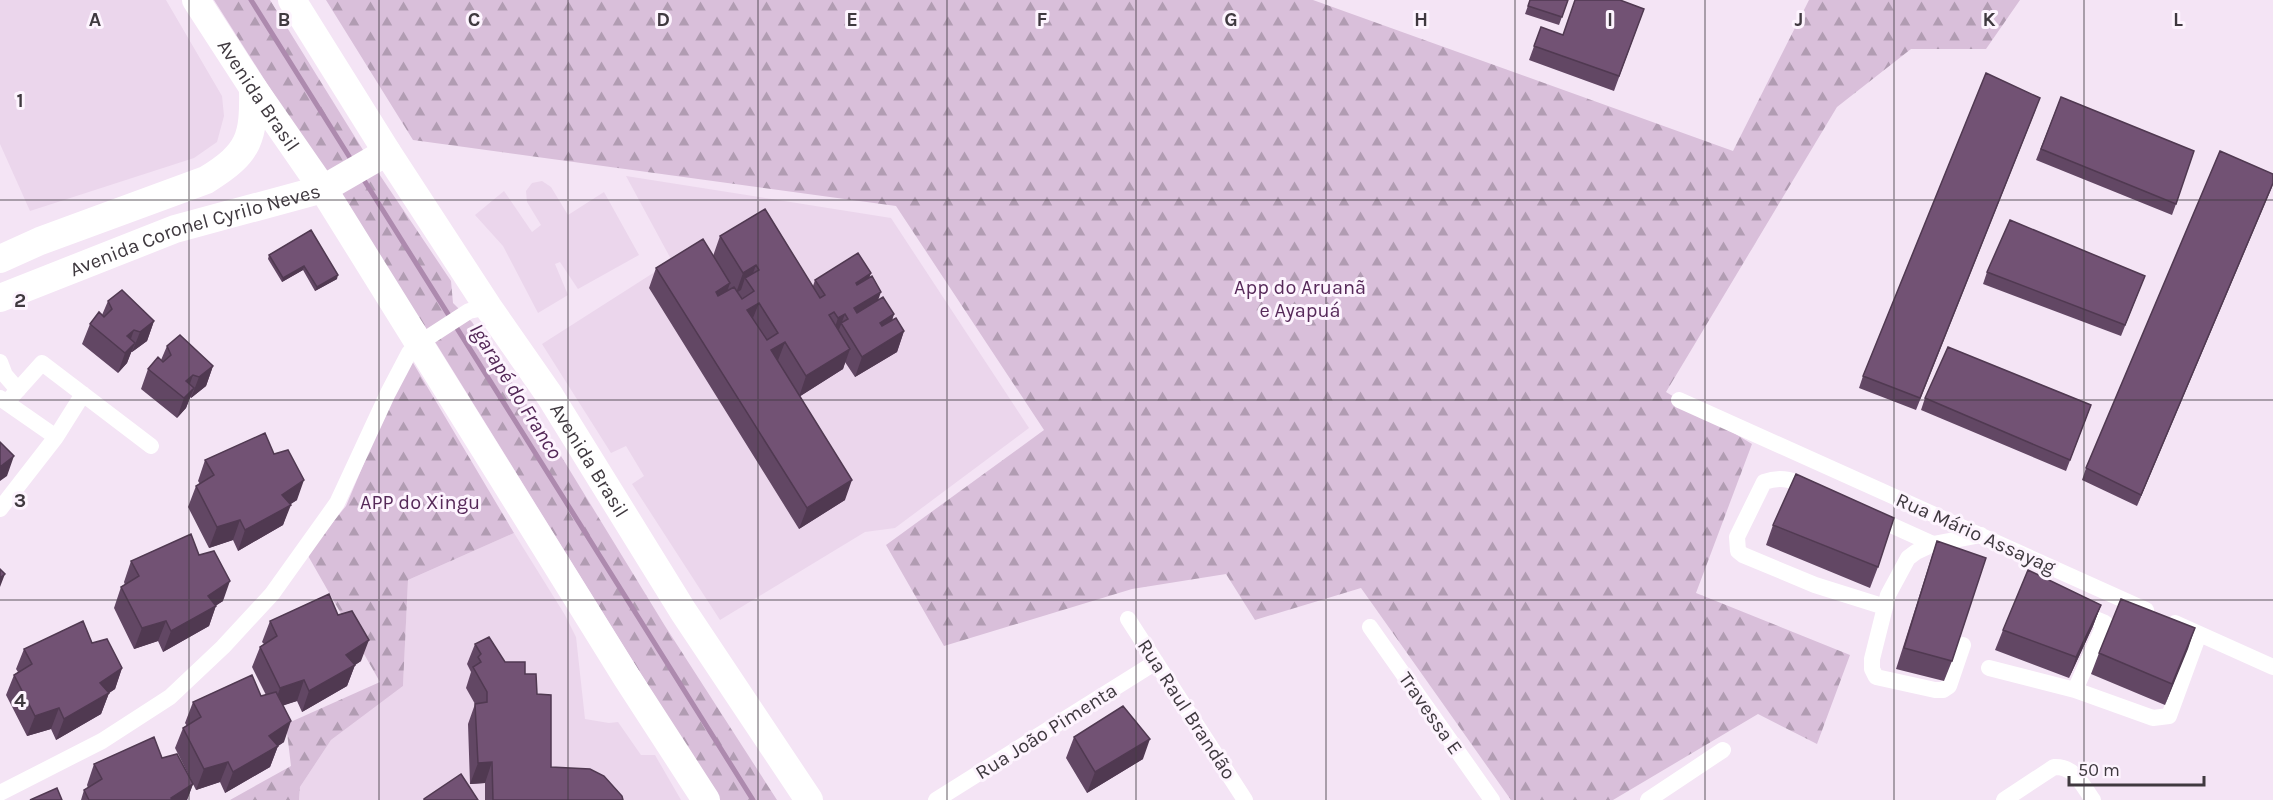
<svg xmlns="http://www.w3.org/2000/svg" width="2273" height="800" font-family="Karla,sans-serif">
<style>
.built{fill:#ebd6ec}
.forest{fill:url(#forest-firs)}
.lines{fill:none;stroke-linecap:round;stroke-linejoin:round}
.stream{stroke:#ad8aae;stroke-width:5}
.minor{stroke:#fff;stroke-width:16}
.trunk{stroke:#fff;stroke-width:28}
.wall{fill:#624764}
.shaded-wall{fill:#503951}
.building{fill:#725274;stroke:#503951;stroke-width:1.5;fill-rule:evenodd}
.grid{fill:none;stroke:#3f393f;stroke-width:1.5;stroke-opacity:0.55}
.labels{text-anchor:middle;stroke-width:6;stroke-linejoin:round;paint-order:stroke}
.street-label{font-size:20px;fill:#3f393f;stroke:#fdf4fe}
.park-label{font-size:20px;fill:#562959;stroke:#fdf4fe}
.water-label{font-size:21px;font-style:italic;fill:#522656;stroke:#fdf4fe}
.grid-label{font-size:20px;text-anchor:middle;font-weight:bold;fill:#3f393f;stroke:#fdf4fe;stroke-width:6;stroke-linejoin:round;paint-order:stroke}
</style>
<defs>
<pattern id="forest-firs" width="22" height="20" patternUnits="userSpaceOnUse" patternTransform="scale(1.5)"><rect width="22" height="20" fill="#d9bfda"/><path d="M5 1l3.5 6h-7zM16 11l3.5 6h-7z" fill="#b19cb2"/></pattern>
</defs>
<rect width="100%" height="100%" fill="#f4e4f5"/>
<path class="built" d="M0 0H166L222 96 224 116 217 142 194 158 30 211 0 144Z
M626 176 891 218 1029 428 895 528 865 532 720 620 632 484 644 476 626 446 611 453 542 344 672 261Z
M542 181 551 187 568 215 604 192 639 255 578 289 560 262 555 264 568 295 538 313 503 246 475 215 504 191 532 232 541 225 527 202 526 191 532 183Z
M514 533 565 615 576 637 585 719 609 723 618 722 641 755H655L681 800H299L300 787 331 740 403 686 408 580Z"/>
<path class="forest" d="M214 0H270L363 150 451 281 453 303 472 322 561 456 665 626 777 800H719L437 345 341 200Z
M326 0H1313L1733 151 1809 0H2020L1986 49H1911L1837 107 1666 392 1752 444 1696 593 1850 655 1817 744 1758 714 1613 800H1511L1361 588 1255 620 1226 574 1132 589 944 646 886 545 1044 430 896 206 413 140Z
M409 356 514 533 408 580 403 686 331 740 300 787 299 800H230L291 766 286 724 380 682 307 554 346 506Z"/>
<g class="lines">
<path class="stream" d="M251 0 352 161
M362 177 753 800"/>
<path class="minor" d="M0 362 5 375 18 390
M0 398 56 437
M1679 400 2146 610
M7 402 42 363 151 446
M1812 489C1795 481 1782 475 1764 482L1737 537 1738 551 1743 555 1815 585 1885 607 1888 595 1908 558 1916 552 1933 544 1981 535
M0 509 56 437 83 394
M1871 516 1933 544
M1885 607 1872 659V669L1876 677 1935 690H1943L1949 686 1963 645
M1128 619 1245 800
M2175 623 2273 667
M1370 627 1492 800
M1989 668 2075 690 2153 718 2169 716 2199 634
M2075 690 2105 623 2083 614
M0 793 102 741 170 697 223 647 272 594 337 503 388 393 409 353 418 344 469 311 488 307
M936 800 1156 662
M1648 800 1723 750
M2004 800 2054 767C2075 766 2082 785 2093 800"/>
<g class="trunk">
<path id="s1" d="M196 0 253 88 323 189 627 678 706 800"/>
<path id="s2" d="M292 0 387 152 488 307 550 396 683 611 809 800"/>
<path d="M0 259 40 241 206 180C250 153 254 138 253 88"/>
<path id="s3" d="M0 298 175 229 323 189 387 152"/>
</g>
</g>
<path class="wall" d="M1530 0H1568L1559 25 1525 14Z
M1644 9 1614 91 1529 60 1541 27 1563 35Z
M2061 97 2176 204 2172 215 2036 160Z
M2036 109 1916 410 1859 388 1863 376Z
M2273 174 2137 506 2082 480 2086 468Z
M311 230 337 279 315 291 303 270 282 282 268 259 269 255Z
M720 236 813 286 815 280 871 273 869 278 878 299 894 314 892 321 904 331 897 352 855 377 845 362 843 369 800 396 845 500 799 529 649 288 656 268 713 256Z
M1987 272 2145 276 2121 336 1983 284Z
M108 301 154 321 147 341 132 352H131L127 363 118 373 82 344 90 324 102 315Z
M167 346 213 366 206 386 191 398 190 397 186 408 177 418 141 389 148 369 161 360Z
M1925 398 2091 405 2066 471 1921 410Z
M274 454 297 500 290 504 283 525 238 551 233 540 209 548 188 507 196 486 200 484 198 481 205 460Z
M1773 525 1878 567 1870 588 1766 545Z
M1937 541 1952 661 1944 681 1896 669 1930 562Z
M199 555 223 601 216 605 209 626 163 652 158 641 134 649 114 608 121 587 125 585 124 582 131 561Z
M2101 605 2093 626 2069 678 1995 650 2003 630Z
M338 615 361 661 355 665 347 686 302 712 297 701 283 705 284 742 278 746 270 767 225 793 220 782 196 790 175 748 183 728 187 726 185 723 193 702 261 696 266 695 252 667 260 647 264 644 262 642 270 621Z
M2195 628 2165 705 2091 674 2099 653Z
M92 643 122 668 115 689 109 693 101 714 56 740 51 729 27 736 6 695 14 675 18 672 16 669 24 649Z
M475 644 525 674 537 694 551 767 623 800H485V783L470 784 468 724 475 704 466 688 471 672 467 664Z
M1074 737 1143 759 1087 793 1066 758Z
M162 758 193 784 187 800H81L84 790 88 788 87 785 94 764Z"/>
<path class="shaded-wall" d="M2273 183 2272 187 2137 506 2141 495Z
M756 265 749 284 745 278 741 290 736 293 743 273Z
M304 266 303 270 282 282 283 278Z
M871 273 863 294 856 283Z
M338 275 337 279 315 291 317 287Z
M730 283 723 304 716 292Z
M881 292 874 312 847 329 854 308Z
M759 303 751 323 747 310Z
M845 314 837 335 831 339 838 318Z
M894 314 886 335 880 323Z
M154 321 147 341 132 352 140 332Z
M134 330 127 350V336Z
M904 331 897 352 855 377 862 357Z
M785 342 777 363 771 350Z
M135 343 127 363 118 373 125 353Z
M850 349 843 369 799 397 806 376Z
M213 366 206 386 191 398 199 377Z
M193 375 186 395V381Z
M194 388 186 408 177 418 184 398Z
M14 456 7 476 0 481V467Z
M304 480 297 500 288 506 291 505 283 525 238 551 245 530 282 495Z
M852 480 845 500 799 529 807 508Z
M240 520 233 540 209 548 217 527Z
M5 574 0 587V578Z
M230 581 223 601 214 607 216 606 209 626 163 652 171 631 208 596Z
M2101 605 2093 626 2069 678 2076 657Z
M166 621 158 641 134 649 142 628Z
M2195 628 2188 649 2165 705 2172 684Z
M369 640 361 661 352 667 355 665 347 686 302 712 309 691 346 655Z
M122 668 115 689 106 695 109 693 101 714 56 740 64 719 100 683Z
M304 680 297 701 273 709 280 688Z
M59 708 51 729 27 736 35 716Z
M291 721 284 742 275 748 278 746 270 767 225 793 233 772 269 736Z
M1150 739 1143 759 1087 793 1095 772Z
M228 762 220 782 196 790 204 769Z
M492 762 485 783 470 784 478 763Z
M193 784 187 800H170L171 798Z"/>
<path class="building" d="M1530 0H1568L1562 17 1528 6Z
M1575 0H1620L1644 9 1619 76 1534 46 1541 27 1563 35Z
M1986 73 2040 98 1920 398 1863 376Z
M2061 97 2194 151 2176 204 2041 149Z
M2220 151 2273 174V183L2141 495 2086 468Z
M765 209 820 298 825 295 815 280 858 253 871 273 856 283 857 285 872 276 881 292 854 308 857 313 883 297 894 314 880 323 882 326 896 318 904 331 862 357 841 323 848 319 845 314 838 318 834 312 829 315 850 349 806 376 785 342 771 350 852 480 807 508 656 268 703 239 730 283 716 292 718 296 734 287 742 299 754 291 745 278 759 270 756 265 743 273 720 236ZM759 303 778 333 767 340 747 310Z
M2010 220 2145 276 2125 325 1987 272Z
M311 230 338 275 317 287 304 266 283 278 269 255Z
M122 290 154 321 140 332 134 330 127 336 135 343 125 353 90 324 99 312 104 317 112 309 108 301Z
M180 335 213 366 199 377 193 375 186 381 194 388 184 398 148 369 158 357 163 362 171 355 167 346Z
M1948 347 2091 405 2070 460 1925 398Z
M265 433 274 454 288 450 304 480 282 495 291 505 245 530 240 520 217 527 196 486 214 475 205 460Z
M0 442 14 456 0 467Z
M1796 474 1894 518 1878 567 1773 525Z
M191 534 199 555 214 551 230 581 208 596 216 606 171 631 166 621 142 628 121 587 139 576 131 561Z
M1937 541 1986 558 1952 661 1904 648Z
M0 569 5 574 0 578Z
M2028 570 2101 605 2076 657 2003 630Z
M329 594 338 615 352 611 369 640 346 655 355 665 309 691 304 680 280 688 260 647 277 636 270 621Z
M2121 599 2195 628 2172 684 2099 653Z
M83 621 92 643 107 639 122 668 100 683 109 693 64 719 59 708 35 716 14 675 32 664 24 649Z
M489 637 505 662H525V674H536L537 694 551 695V767L590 769 604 776 622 796 623 800H493L492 762 478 763 475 704 487 702V692L473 667 481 662 478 657 481 654 475 644Z
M252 675 261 696 276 692 291 721 269 736 278 746 233 772 228 762 204 769 183 728 201 717 193 702Z
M1123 706 1150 739 1095 772 1074 737Z
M154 737 162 758 177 754 193 784 171 798 172 800H89L84 790 102 779 94 764Z
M461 774 478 800H424V799Z
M57 788 62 800H30Z"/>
<path class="grid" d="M189 0V800M379 0V800M568 0V800M758 0V800M947 0V800M1136 0V800M1326 0V800M1515 0V800M1705 0V800M1894 0V800M2084 0V800M0 200H2273M0 400H2273M0 600H2273"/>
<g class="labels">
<g class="street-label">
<text dy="7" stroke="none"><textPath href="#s1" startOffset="114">Avenida Brasil</textPath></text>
<text dy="7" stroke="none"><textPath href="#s3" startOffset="207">Avenida Coronel Cyrilo Neves</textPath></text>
<text dy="7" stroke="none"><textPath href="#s2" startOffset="548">Avenida Brasil</textPath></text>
<text transform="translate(1976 533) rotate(24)" y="7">Rua Mário Assayag</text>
<text transform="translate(1187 709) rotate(57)" y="7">Rua Raul Brandão</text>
<text transform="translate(1431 713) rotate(55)" y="7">Travessa E</text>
<text transform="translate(1046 731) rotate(-32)" y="7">Rua João Pimenta</text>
</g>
<g class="park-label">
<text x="1300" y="294">App do Aruanã<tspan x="1300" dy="23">e Ayapuá</tspan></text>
<text x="420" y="509">APP do Xingu</text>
</g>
<g class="water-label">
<text transform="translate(516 391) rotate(58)" y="7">Igarapé do Franco</text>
</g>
</g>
<g class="grid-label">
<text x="95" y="26">A</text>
<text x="284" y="26">B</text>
<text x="474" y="26">C</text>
<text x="663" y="26">D</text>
<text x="852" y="26">E</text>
<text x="1042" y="26">F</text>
<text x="1231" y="26">G</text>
<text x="1421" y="26">H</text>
<text x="1610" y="26">I</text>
<text x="1799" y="26">J</text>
<text x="1989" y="26">K</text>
<text x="2178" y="26">L</text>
<text x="20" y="107">1</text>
<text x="20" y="307">2</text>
<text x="20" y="507">3</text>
<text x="20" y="707">4</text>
</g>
<path d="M2069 776v9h135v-9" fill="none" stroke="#3f393f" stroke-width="3"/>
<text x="2078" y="776" font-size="18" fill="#3f393f" stroke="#fdf4fe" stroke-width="4.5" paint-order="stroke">50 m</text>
</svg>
